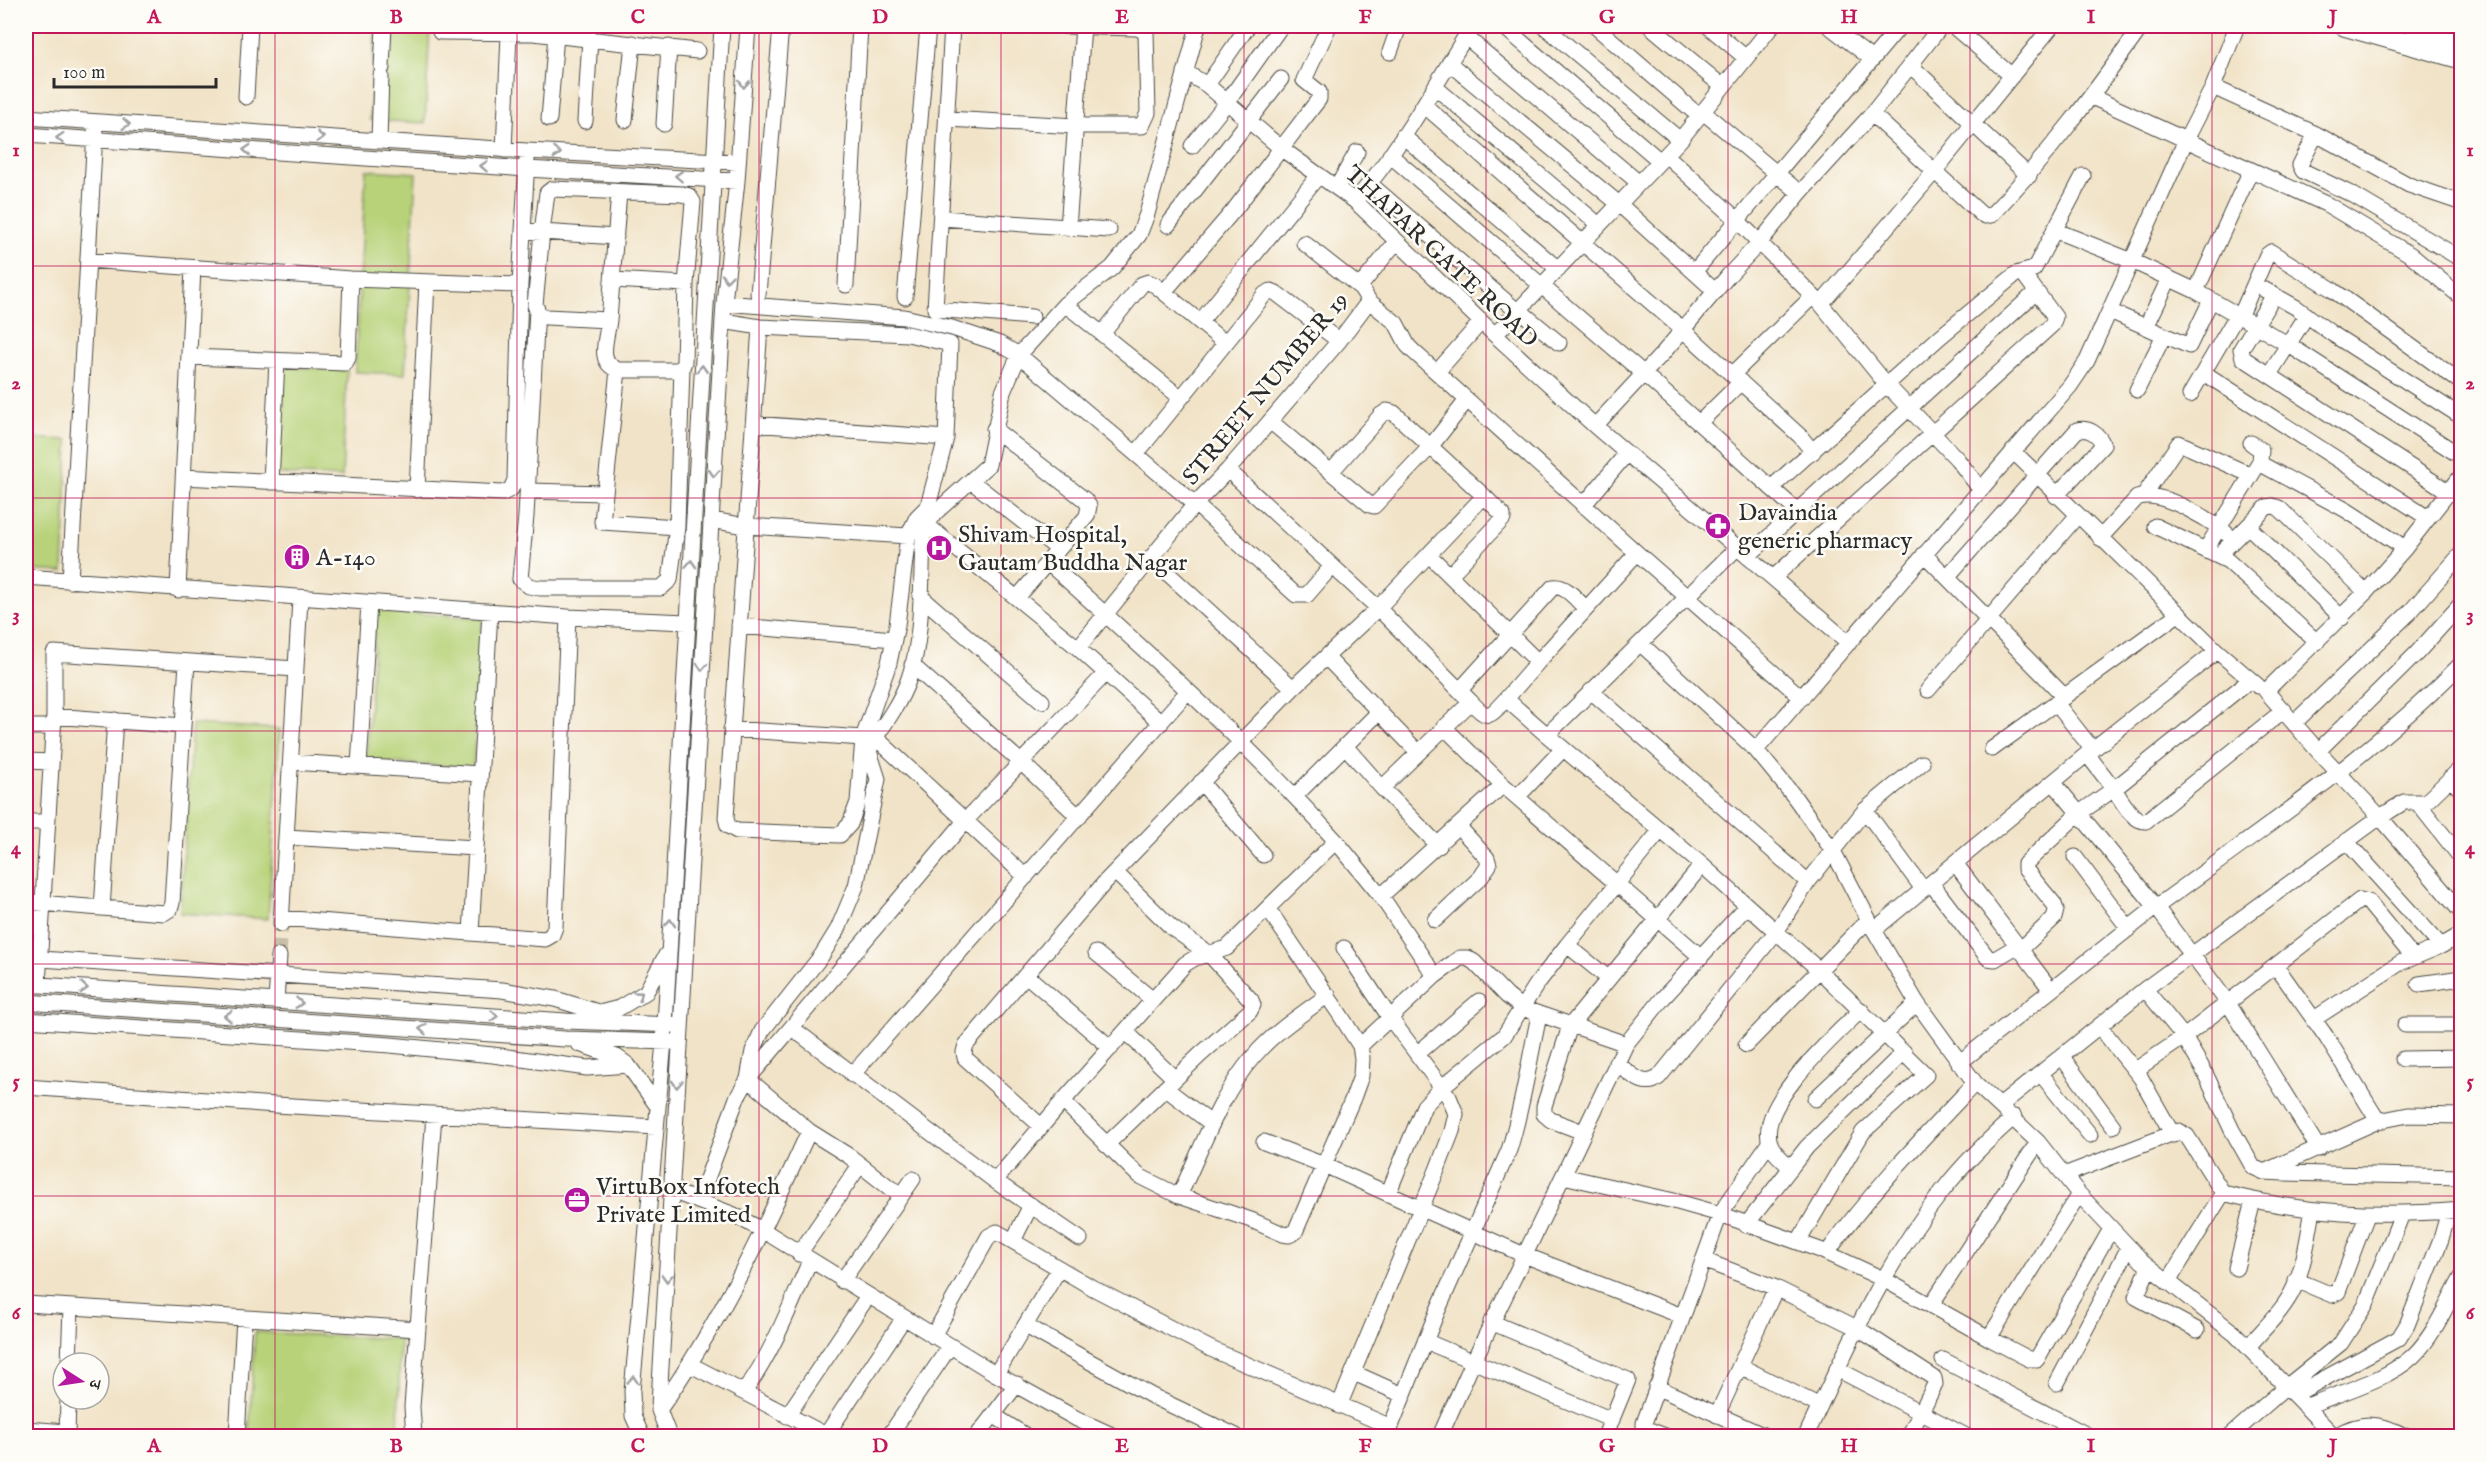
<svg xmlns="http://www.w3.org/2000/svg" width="2487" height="1462" font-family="'IM FELL English','Noto Serif Devanagari',serif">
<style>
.green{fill:#b7d278;stroke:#717e52;stroke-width:1.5}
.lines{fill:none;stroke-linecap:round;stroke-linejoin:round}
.minor-tunnel{stroke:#c9bea8;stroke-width:15;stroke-dasharray:15 8;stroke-linecap:butt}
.minor-casing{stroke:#494742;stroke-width:17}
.major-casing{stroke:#494742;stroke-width:22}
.minor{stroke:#fff;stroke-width:15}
.major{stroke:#fff;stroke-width:20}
.oneway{stroke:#a0a0a0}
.grid{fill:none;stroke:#c2185b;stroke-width:1.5;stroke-opacity:0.55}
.labels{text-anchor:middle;stroke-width:5;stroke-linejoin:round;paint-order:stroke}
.street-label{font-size:24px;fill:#2b2b2b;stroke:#fdfcf7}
.poi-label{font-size:24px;fill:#2b2b2b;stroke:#fdfcf7;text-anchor:start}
.neatline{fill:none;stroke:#c2185b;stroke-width:2}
.grid-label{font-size:20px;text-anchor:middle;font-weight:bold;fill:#c2185b}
</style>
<rect width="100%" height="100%" fill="#fdfcf7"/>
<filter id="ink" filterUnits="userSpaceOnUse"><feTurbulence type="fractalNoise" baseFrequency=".0167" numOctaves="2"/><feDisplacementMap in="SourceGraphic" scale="12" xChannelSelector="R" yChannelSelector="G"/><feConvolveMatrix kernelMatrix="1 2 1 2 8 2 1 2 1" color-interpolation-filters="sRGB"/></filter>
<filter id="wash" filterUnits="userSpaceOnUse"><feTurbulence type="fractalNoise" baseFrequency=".008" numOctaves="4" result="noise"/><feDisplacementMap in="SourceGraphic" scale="24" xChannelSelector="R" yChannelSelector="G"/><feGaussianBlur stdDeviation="1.35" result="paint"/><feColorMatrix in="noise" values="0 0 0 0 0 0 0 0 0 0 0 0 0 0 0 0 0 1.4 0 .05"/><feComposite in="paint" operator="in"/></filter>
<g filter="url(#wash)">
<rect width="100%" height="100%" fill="#f1e3c7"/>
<path class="green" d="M375 26H430L425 123 370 120Z
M366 170 416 173 405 374 355 372Z
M283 367 347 370 342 477 278 474Z
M26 438 68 440 63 572 26 570Z
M376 611 483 618 473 768 366 761Z
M192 724 280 729 268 919 180 913Z
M255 1332 400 1339 398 1436H249Z"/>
</g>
<g filter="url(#ink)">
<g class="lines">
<path class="minor-tunnel" d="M279 956 281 924"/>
<defs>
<path id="minor" d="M952 26 935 309 1032 317
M1503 26 1660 161
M1544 26 1680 140
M1595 26 1699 116
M1650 26 1722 86
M1708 26 1746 58
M1829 26 1872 59
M1953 26 2012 76
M2237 26 2213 87 2185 142 2087 361 2070 386 1756 750 1793 795 1833 851 1874 930 1917 1003 1975 1083 2038 1142 2079 1194 2142 1261 2235 1334 2334 1436
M440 32 533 33 697 51
M1465 36 1639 183
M1390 52 1399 26
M1449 63 1619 204 1715 291
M1910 65 2029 176
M382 68 384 26
M1185 72 1207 85 1282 149 1355 201 1495 335 1595 426 1849 643
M1207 85 1248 26
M1435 87 1599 225
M2213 87 2316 134 2409 185 2462 203
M246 97 250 26
M2092 97 2328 205 2411 255 2462 298
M1425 106 1683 330 1800 436 1813 452
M1702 111 1800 193
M1872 114 1981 214 1986 216 1991 215C2047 157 2095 92 2142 26
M26 117 527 151 738 162
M549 119 556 35
M947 119 1077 126H1142L1148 113 1146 32 1137 28 1064 26
M625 120 633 43
M585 121 590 38
M664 124 669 47
M2316 134 2300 165 2303 171 2353 195 2456 256
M26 135 527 169 737 181
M1403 136 1558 269
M379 141 381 75
M1192 146 1228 101 1281 26
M504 150 509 34
M1390 155 1644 374 1797 511
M1666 155 1731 214 1821 304 1887 385 1957 459 1981 490
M1370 184 1517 311
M1337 187 1357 152
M1355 201C1401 148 1435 85 1472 26
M941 218 1109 230
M1168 225 1281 79
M1068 228 1083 26
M2054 230 2132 261 2196 291 2289 345 2462 457
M523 231 542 232 535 305 538 313 546 317 609 320C607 339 596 362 618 370H679L682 367 684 362 686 284 693 202 689 196 682 194 552 189 547 193 542 232 616 237
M1304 243 1361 288
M88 260 351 279 520 285
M1695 271 1900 26
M612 280 686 284
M846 285 860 26
M2265 290 2297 308 2331 333 2462 417
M2196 291 2251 170
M1164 292 1234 210 1319 99V92L1304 80 1329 26
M758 294 781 26
M2274 295 2241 349 2243 358 2449 492
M905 297 928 26
M1369 301 1396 323 1408 346 1413 351 1637 553 1802 698
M724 303 904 317 952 328 1000 344 1019 355 1195 504 1296 595H1307L1332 566
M1065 304 1181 398
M1821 304 1934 172 2052 26
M537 309 526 516 520 579 529 586 540 588H661L670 580 677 527 682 367
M1519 310 1559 343
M2110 311 2164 335 2137 390
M2240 317 2267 255 2271 252 2330 288 2462 383
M609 320 619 192
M723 321 760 327 908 334 950 344 946 438 928 506 917 517 908 536 897 625 889 663 863 738 858 802 850 824 840 835 737 831 728 826 726 818 760 327
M1200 322 1319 175
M2146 327 2169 279
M1102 334 1142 284 1148 282 1155 285 1225 343
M1495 335 1680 140 1772 26
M2164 335 2189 346 2211 300
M189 357 345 363 348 358 351 279
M618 370 602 522 677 527
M1437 372 1481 322
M2204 373 2428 518
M2270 373 2307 315
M1733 374 1813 296
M2190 395 2237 315
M1270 421 1370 505 1374 506 1431 446 1467 400
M1699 423 1741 382
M753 424 946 438
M1595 426 1663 353 1729 275 1760 242 1800 193 1872 114 1941 26
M994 429 1085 500 1089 506 1087 516 1017 598
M2013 451 2217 651 2258 686
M1136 454 1265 294 1271 291 1276 293 1339 341
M2259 463 2346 510 2405 548
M1228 470 1378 608 1471 702 1382 788
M2462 475 2405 548 2366 592 2266 691 2318 751 2380 817 2404 802H2423L2429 799 2462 767
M183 477 503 493 511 489 515 480 520 285 527 159
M971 481 1058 549
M271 482 277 361
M1771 488 1941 336 2016 274 2034 269 2083 176
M417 490 427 282
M528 491 605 493
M2144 495 2179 443 2251 475
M1583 506 1627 453
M711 520 746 526 908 536
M927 525 1078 648 1161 723
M2155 526 2228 561 2317 642
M2248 526 2342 618
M2100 538 2137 498C2161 488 2216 523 2234 540
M1738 547 1547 735 1702 865 1819 970 1926 1075 1863 1132 1798 1242
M2206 549 2260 461 2261 450 2251 443
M1924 554 2065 697
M1429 555 1538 662 1637 553
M2219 555 2267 507 2273 506 2279 508 2366 592
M1748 556 2036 292
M1450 575 1503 519V515L1484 496
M26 577 568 617 687 622
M1947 577 2077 430C2088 427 2099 434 2103 445L2056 496
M1773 578 2052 325 2055 317 2022 272
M70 581 95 132
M178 590 193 268
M920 596 1042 701
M739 626 894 639
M1641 644 1756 750
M1078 648 1195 504 1228 470 1339 341 1369 301 1361 288 1362 284 1396 242
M2217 651 2087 754 2114 789 2250 680
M1326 657 1418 752
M912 665 1022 763 1079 817
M1293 688 1378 608 1484 496 1394 413 1387 411 1381 415 1331 472
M1460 690 1553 587C1566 585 1576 599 1585 608
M1928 690 2077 516
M1591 691 1808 882
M1506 699 1538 662
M1471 702C1489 721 1489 717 1506 699L1547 735
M2056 703 2093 750
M54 716 183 726
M2294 723 2410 612 2462 553
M26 727H53
M1444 727 1503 785 1701 957
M731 729 863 738
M875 737 1026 877
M1346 747 1382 788 1439 846
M1992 749 2178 614
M2318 751 2417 653 2462 603
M26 761 51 762
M291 762 480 774
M359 766 369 603
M2450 778 2462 791
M1201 782 1263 855
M1295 796 1379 712
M1517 797 1562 750
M2417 802 2462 859
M1865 810 1923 889
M26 822H47
M286 837 476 848
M1336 841 1381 896 1435 976
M2346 841 2441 946
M2075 857 2129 929
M1955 863 2051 990
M1931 883 1988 958 1995 959 2017 946
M1381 896 1503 785
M26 902 164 913 170 909 172 903 187 662
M102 908 115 720
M281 918 545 939 552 935 555 927 568 617
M1435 920 1481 877 1489 865 1487 858 1459 827
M281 924 300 599
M1874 930 2087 754
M471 933 490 612
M1567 945 1608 978
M2020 950 2054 918 2056 910 2054 904 2025 869V864L2078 814 2114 789C2121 799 2132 822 2146 821L2284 710
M1096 953 1153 1000
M26 958 502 990 555 999 601 1013
M2276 966 2327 1038 2378 1121 2408 1115 2462 1116
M1026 975 1111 1048
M26 984 566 1021 675 1025
M2419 984 2462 978
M38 985 54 716V653L296 669
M2145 989 2184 1037 2204 1071 2232 1130 2253 1167 2264 1172 2284 1173 2462 1177
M276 1001 279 956
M26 1002 565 1039 672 1042
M592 1015 619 1008 646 992 666 955
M2314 1019 2400 963 2441 946 2462 934
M26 1020 390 1045 493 1055 587 1068 628 1065
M2405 1025H2462
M2100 1027 2141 1078
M792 1028 995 1181 1080 1239
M1126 1032 1175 1079
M579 1044 617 1057 628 1065 658 1107
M1746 1045 1868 920
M1360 1046 1435 976 1460 958H1467L1474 962 1507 996 1522 1008 1626 1044
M1417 1054 1479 1001
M2062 1057 2113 1126
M2403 1059 2462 1058
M1616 1063C1629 1072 1644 1090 1659 1077L1776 932 1808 882 1865 810 1922 763
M1959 1063 2156 907 2053 782
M2041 1074 2090 1135
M852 1075 1188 691
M26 1087 276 1105 656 1127
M1165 1088 1212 1124
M1815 1099 1917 1003
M1063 1101 1139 1176 1179 1196 1251 1220 1283 1234 1289 1235 1295 1232 1353 1098 1361 1076 1362 1058 1360 1046 1339 1013 1268 909
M2001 1105 2145 989 2380 817 2462 913
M1041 1126 965 1058 964 1052 966 1045 1106 881 1293 688 1151 558
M1583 1132 1551 1120 1544 1114V1106L1570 1026 1702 865
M2173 1135 2143 1082 2139 1074 2140 1067 2184 1037 2360 900 2368 902 2413 957
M1264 1142 1324 1165 1524 1255 1682 1316
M1106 1145 1200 1055 1250 1011 1253 1005 1251 1000 1209 954 1172 928 1115 872
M2319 1149 2228 1003 2156 907C2261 830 2370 757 2462 663
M1791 1168C1784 1161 1773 1153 1770 1143 1756 1105 1836 1035 1861 1010
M2266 1171 2378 1121
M2064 1175 2179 1131 2187 1136 2223 1193
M1563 1176 1626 1044 1663 998 1747 906
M995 1181 1063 1101 1185 964 1195 958 1227 948 1336 841C1246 742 1147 651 1047 562
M672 1191 734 1215 764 1231 996 1374 1077 1419 1114 1436
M902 1194 890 1188 849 1156 809 1131 748 1079 753 1051 762 1031 822 955 838 929 856 886 878 779 870 754 869 746C884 725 901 702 909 678 923 640 921 580 923 539L927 525 935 513 988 465 1003 392 1019 355 1065 304 1112 268 1139 235 1147 214 1198 26
M1388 1194 1424 1106 1442 1087 1504 1036 1537 984 1567 945 1660 831
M1179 1196C1202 1149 1219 1096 1253 1057 1274 1032 1302 1014 1328 995
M699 1200 737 1098 748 1079 966 820 1107 672
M1746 1225 1807 1147 1904 1052
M1013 1241 1031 1205
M1827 1253C1871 1191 1923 1138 1975 1083
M799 1254 860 1165
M1703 1260 1776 1288 1717 1415
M2149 1267 2136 1297 2197 1330
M2236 1268 2253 1201
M2296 1280 2332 1295 2338 1292 2367 1215
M842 1281 913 1179
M2168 1282 2223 1193C2306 1214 2377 1217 2462 1210
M1776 1288 1857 1328 1934 1378 1935 1384 1909 1436
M26 1304 418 1329
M1931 1305 2038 1142
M1491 1322 1628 1380 1605 1436
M1026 1326 1152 1396 1236 1436
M933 1336 989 1236 997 1232 1093 1288 1211 1349 1391 1427
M1989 1338 2029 1359H2037L2111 1229
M1425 1341 1612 1420
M2248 1347C2264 1328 2284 1310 2294 1288 2305 1263 2308 1236 2313 1210
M1943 1360 2089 1436
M69 1363 71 1307
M691 1365 826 1435 904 1318
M1740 1366 1820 1406
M1837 1369 1966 1436
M1354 1373 1403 1395
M996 1374 1059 1269
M2057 1383 2129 1247
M1656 1387 1765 1436
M744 1392C773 1352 790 1306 810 1261
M2294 1395 2399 1338 2407 1325 2441 1239 2449 1211
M1339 1406 1437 1170 1452 1131 1456 1114 1449 1097 1390 1018 1344 948
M2305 1407C2338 1393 2388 1380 2413 1356 2435 1335 2447 1303 2462 1277
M659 1410C720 1323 765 1228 809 1131
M993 1415 1026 1436
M787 1416 868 1296
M26 1429 67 1432
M67 1436 68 1399
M237 1436 244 1318
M414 1436 412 1407 434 1115
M642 1436 633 1416 632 1391 664 1042 722 26
M669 1436 659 1410 660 1384 724 303 737 181 748 26
M889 1436 950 1346
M977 1436 1017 1384
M1387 1436 1437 1312 1509 1150C1523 1106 1529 1060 1539 1016
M1440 1436 1473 1362 1563 1176 1674 1201 1720 1214 1820 1250 1885 1280 1989 1338 2079 1194
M1665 1436 1644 1428V1423L1720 1214 1769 1143
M1806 1436C1845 1351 1885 1263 1944 1189 1965 1162 1989 1139 2014 1117
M2230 1436 2286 1387 2341 1343 2366 1304 2402 1214
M2335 1436C2361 1421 2379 1422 2405 1436"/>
<path id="major" d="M2345 26 2462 59
M2414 26 2462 38"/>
</defs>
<use href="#minor" class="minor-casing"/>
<use href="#major" class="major-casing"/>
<use href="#minor" class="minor"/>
<use href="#major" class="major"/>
</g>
<defs><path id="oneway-chevron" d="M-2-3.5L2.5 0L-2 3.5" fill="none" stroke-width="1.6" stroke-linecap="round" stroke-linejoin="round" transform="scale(1.5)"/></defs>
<g class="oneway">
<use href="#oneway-chevron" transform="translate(744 84) rotate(94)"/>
<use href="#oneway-chevron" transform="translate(126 124) rotate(4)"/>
<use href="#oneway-chevron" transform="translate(320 137) rotate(4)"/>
<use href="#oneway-chevron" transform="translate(60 138) rotate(-176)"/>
<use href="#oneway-chevron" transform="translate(247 150) rotate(-176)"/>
<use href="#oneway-chevron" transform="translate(557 153) rotate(3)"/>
<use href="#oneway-chevron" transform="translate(484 166) rotate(-176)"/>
<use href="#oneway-chevron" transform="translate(679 176) rotate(-177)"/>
<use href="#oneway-chevron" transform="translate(727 278) rotate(96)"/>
<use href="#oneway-chevron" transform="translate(702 369) rotate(-87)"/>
<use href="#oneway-chevron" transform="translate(714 473) rotate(93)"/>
<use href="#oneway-chevron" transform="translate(691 564) rotate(-87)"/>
<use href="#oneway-chevron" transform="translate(702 667) rotate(93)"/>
<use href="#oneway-chevron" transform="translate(670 923) rotate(-87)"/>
<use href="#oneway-chevron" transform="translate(84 988) rotate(4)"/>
<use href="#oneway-chevron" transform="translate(639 995) rotate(-36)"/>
<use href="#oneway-chevron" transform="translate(299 1003) rotate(4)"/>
<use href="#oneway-chevron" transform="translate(228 1016) rotate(-176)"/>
<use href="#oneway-chevron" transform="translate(494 1016) rotate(4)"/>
<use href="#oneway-chevron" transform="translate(423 1029) rotate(-176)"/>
<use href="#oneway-chevron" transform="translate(677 1084) rotate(93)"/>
<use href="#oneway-chevron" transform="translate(667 1278) rotate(93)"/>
<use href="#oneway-chevron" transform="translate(633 1380) rotate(-85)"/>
</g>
</g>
<path class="grid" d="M275 26V1436M517 26V1436M759 26V1436M1001 26V1436M1244 26V1436M1486 26V1436M1728 26V1436M1970 26V1436M2212 26V1436M26 266H2462M26 498H2462M26 731H2462M26 964H2462M26 1196H2462"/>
<defs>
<symbol id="pharmacy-disc" viewBox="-11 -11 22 22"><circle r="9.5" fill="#b5179e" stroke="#fdfcf7"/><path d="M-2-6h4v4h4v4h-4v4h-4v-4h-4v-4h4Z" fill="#fff"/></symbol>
<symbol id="hospital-disc" viewBox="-11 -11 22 22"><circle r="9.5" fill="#b5179e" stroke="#fdfcf7"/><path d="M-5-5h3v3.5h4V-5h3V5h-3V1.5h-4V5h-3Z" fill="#fff"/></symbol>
<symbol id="building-disc" viewBox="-11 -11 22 22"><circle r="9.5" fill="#b5179e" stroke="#fdfcf7"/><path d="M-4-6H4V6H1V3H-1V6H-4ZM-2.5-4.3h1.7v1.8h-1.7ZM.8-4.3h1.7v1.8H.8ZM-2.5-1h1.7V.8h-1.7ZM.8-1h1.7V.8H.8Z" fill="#fff"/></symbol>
<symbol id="office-disc" viewBox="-11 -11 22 22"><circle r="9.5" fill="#b5179e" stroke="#fdfcf7"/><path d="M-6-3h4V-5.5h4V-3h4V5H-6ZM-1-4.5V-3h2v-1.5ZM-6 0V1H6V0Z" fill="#fff"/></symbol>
</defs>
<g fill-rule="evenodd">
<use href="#pharmacy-disc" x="1703" y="511" width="30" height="30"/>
<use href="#hospital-disc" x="924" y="533" width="30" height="30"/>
<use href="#building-disc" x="282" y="542" width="30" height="30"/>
<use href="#office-disc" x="562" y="1185" width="30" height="30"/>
</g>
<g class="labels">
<g class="street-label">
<text transform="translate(1442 256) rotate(43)" y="8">THAPAR GATE ROAD</text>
<text transform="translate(1265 388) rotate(-50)" y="8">STREET NUMBER 19</text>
</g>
<g class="poi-label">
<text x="1738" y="520">Davaindia<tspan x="1738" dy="28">generic pharmacy</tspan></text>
<text x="958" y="542">Shivam Hospital,<tspan x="958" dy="28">Gautam Buddha Nagar</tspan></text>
<text x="316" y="565">A-140</text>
<text x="596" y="1194">VirtuBox Infotech<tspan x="596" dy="28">Private Limited</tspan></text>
</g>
</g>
<rect width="2487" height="1462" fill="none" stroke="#fdfcf7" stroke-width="66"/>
<g transform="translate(81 1381) rotate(102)"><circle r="28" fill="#fdfcf7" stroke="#a9a8a5" stroke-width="1.5"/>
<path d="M0-4.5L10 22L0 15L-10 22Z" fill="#b5179e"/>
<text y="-9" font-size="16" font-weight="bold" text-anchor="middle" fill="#2b2b2b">उ</text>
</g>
<path d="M54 78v9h162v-9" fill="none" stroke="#2b2b2b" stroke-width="3"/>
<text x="63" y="78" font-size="18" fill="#2b2b2b" stroke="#fdfcf7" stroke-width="4.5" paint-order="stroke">100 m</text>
<rect x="33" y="33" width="2421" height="1396" class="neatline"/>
<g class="grid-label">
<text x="154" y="23">A</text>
<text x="396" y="23">B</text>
<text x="638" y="23">C</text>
<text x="880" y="23">D</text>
<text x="1122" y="23">E</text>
<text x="1365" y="23">F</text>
<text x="1607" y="23">G</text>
<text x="1849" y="23">H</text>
<text x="2091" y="23">I</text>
<text x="2333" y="23">J</text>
<text x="16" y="156">1</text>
<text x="2470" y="156">1</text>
<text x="16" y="389">2</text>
<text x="2470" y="389">2</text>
<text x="16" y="621">3</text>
<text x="2470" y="621">3</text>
<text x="16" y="854">4</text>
<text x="2470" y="854">4</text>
<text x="16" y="1087">5</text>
<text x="2470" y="1087">5</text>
<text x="16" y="1319">6</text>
<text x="2470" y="1319">6</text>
<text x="154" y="1452">A</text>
<text x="396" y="1452">B</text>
<text x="638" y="1452">C</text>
<text x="880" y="1452">D</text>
<text x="1122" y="1452">E</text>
<text x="1365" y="1452">F</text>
<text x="1607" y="1452">G</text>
<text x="1849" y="1452">H</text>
<text x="2091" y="1452">I</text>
<text x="2333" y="1452">J</text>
</g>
</svg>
